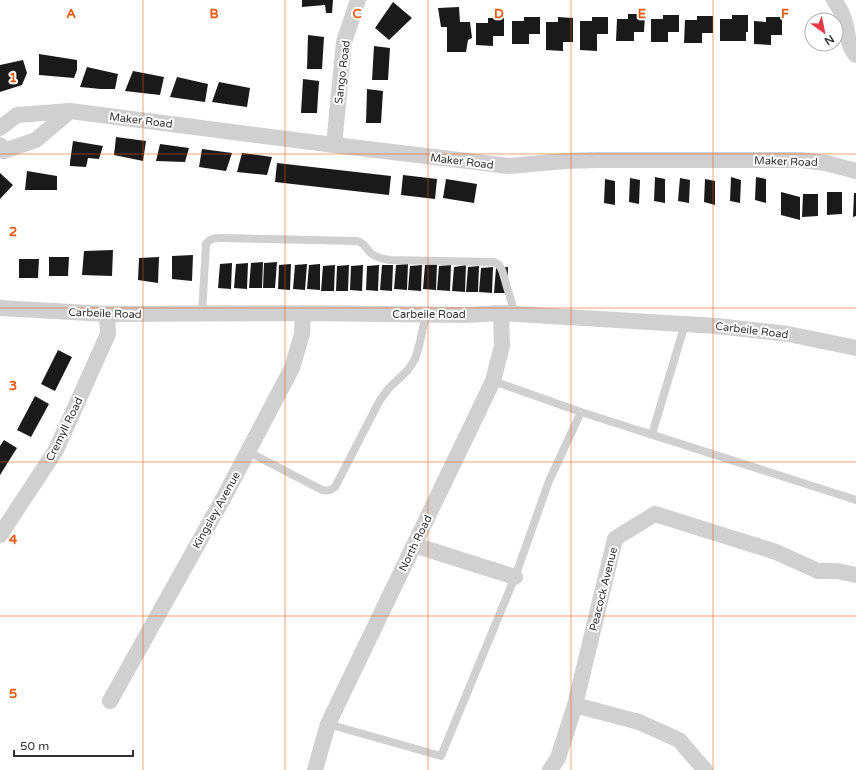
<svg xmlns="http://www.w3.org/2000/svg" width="856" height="770" font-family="'Varela Round',sans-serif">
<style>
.building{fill:#1a1a1a}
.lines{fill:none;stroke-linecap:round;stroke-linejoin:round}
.service{stroke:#d0d0d0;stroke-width:8}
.minor{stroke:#d0d0d0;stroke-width:16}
.grid{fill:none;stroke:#e8590c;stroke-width:1;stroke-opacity:0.55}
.labels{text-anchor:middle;stroke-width:4;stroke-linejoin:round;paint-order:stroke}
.street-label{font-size:11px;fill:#333;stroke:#fff}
.grid-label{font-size:13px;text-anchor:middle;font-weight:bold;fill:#e8590c;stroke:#fff;stroke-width:4;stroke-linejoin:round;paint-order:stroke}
</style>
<rect width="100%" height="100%" fill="#fff"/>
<path class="building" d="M302 0H333L332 13H326L325 5 302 7Z
M393 2 412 18 389 40 375 28Z
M459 7 460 22H470L472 38 468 40 466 52H447V27H441L438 8Z
M628 14H645L644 32H634V41H616L617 19H628Z
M663 15H679V32H668V42H651V19H663Z
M732 15H748V32H746V41H720V19H732Z
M697 16H713V33H702V43H684L685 20H697Z
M524 17H540V34H529V44H512V21H524Z
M558 17 573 18V42H563V51L546 50V22H558Z
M592 17H608V34H597V51L580 50V21H592Z
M766 17H782V35H771V45L754 44V21L766 22Z
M488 18H504V36H493V46L476 45V23H488Z
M308 35 324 37 322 69H307Z
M374 46 390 48 388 80H372Z
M39 54 77 60V70L74 78 39 75Z
M23 60 27 73 22 85 0 92V65Z
M87 67 118 74 115 89H101L80 87Z
M133 71 164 77 160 95 125 91Z
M177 77 208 84 205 102 170 97Z
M303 79 319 81 317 113H301Z
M219 82 250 88 247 107 212 102Z
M367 89 383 91 381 123H366Z
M116 137 146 141 143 161 114 155Z
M73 141 103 146 99 159 88 158 86 167 70 166V162Z
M160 144 189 148 185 162 156 161Z
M202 149 232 153 226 171 199 167Z
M242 153 272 157 267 175 237 172Z
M277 163 391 176 389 195 275 182Z
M27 171 57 176V190H25Z
M0 173 13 185 0 199Z
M403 175 437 179 435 199 401 195Z
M655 177 665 179V203L654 201Z
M731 177 741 180 740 203 730 201Z
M756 177 766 179V203L755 200Z
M630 178 640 180 639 204 629 202Z
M680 178 690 180 689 203 678 201Z
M446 179 477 184 474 203 443 198Z
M605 179 615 181V205L604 203Z
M705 179 715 181V205L704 202Z
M781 192 800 197V220L781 215Z
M827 192H842V214L827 215Z
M854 193H856V216L853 217Z
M803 194H818V216L802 217Z
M113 250 112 276 82 275 84 251Z
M193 255 192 281 172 279V256Z
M49 257H69L68 276H49Z
M159 257 158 283 138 280 139 258Z
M19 259H39L38 278H19Z
M263 262 262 288H249L251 263Z
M277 262 275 288H263L264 263Z
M232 263 231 289 218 288 220 264Z
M248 263 247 289 234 288 236 264Z
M291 264 290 290 278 289 279 265Z
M307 264 305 290 293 289 295 265Z
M320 264V290L307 289 309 265Z
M408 264 407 290 394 289 396 265Z
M437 264 436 290 423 289 425 265Z
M335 265 334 291H321L323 266Z
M349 265 348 291H336L337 266Z
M363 265 362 291 350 290 351 266Z
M379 265 378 291 366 290 367 266Z
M382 265H393L392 291 380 290Z
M422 265 421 291 408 290 410 266Z
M451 265 450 291 437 290 439 266Z
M466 265 465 292 452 291 454 267Z
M479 266 478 292H466L468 267Z
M493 267 492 293 479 292 481 268Z
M508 267 507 293H494L496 268Z
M58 350 72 357 55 391 41 384Z
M35 396 49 404 31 437 17 430Z
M4 440 17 448 0 475V446Z"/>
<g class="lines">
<path class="service" d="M202 314 206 244C210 238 215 238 221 238L357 241C367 244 365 249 372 254 377 258 383 259 389 260L494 262 499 265 502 270 515 314
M493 381 581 412 856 500
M652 434 685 324
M247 451 322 490C327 491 330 491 335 487L380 400 389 388 408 370 415 359 419 346 426 314
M328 724 441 756 515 577 549 481 581 412"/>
<path class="minor" d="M834 0C838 6 842 12 844 19 848 30 847 46 856 55
M0 128 17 115 70 111 334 145 509 166 565 161 597 160H800L826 163 856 171
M0 145 4 151 36 140 70 111
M334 145 344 42 358 0
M0 308 107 314 303 313 466 315 501 313 717 326 788 334 856 348
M0 535 56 450 108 334 107 314
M414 545 515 577
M110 701 224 497 292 368 302 334 303 313
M575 705 639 722 679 740 705 770
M315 770 328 724 493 381 502 346 501 313
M550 770 558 758 575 705 615 539 619 536 655 514 776 552 818 571H837L856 575"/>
</g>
<path class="grid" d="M143 0V770M285 0V770M428 0V770M571 0V770M713 0V770M0 154H856M0 308H856M0 462H856M0 616H856"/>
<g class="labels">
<g class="street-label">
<text transform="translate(342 72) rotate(-83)" y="4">Sango Road</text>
<text transform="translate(141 120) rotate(7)" y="4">Maker Road</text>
<text transform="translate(462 161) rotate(7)" y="4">Maker Road</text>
<text transform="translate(786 161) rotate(2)" y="4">Maker Road</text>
<text transform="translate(105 313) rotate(2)" y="4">Carbeile Road</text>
<text x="429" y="318">Carbeile Road</text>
<text transform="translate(752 330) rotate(7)" y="4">Carbeile Road</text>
<text transform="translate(64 429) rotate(-64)" y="4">Cremyll Road</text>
<text transform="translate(216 510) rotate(-61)" y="4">Kingsley Avenue</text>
<text transform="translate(415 543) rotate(-64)" y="4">North Road</text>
<text transform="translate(603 589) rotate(-76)" y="4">Peacock Avenue</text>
</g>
</g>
<g class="grid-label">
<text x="71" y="18">A</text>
<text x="214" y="18">B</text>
<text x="357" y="18">C</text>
<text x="499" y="18">D</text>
<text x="642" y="18">E</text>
<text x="785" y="18">F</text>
<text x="13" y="82">1</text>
<text x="13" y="236">2</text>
<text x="13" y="390">3</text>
<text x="13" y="544">4</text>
<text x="13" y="698">5</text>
</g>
<g transform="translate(824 32) rotate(147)"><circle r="19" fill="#ffffff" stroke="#adadad"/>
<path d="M0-3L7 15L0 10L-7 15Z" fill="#e63946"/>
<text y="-6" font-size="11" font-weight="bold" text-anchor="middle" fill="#333333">N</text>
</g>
<path d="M14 750v6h119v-6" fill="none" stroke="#333333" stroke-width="2"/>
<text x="20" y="750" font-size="12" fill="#333333" stroke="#ffffff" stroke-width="3" paint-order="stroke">50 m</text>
</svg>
